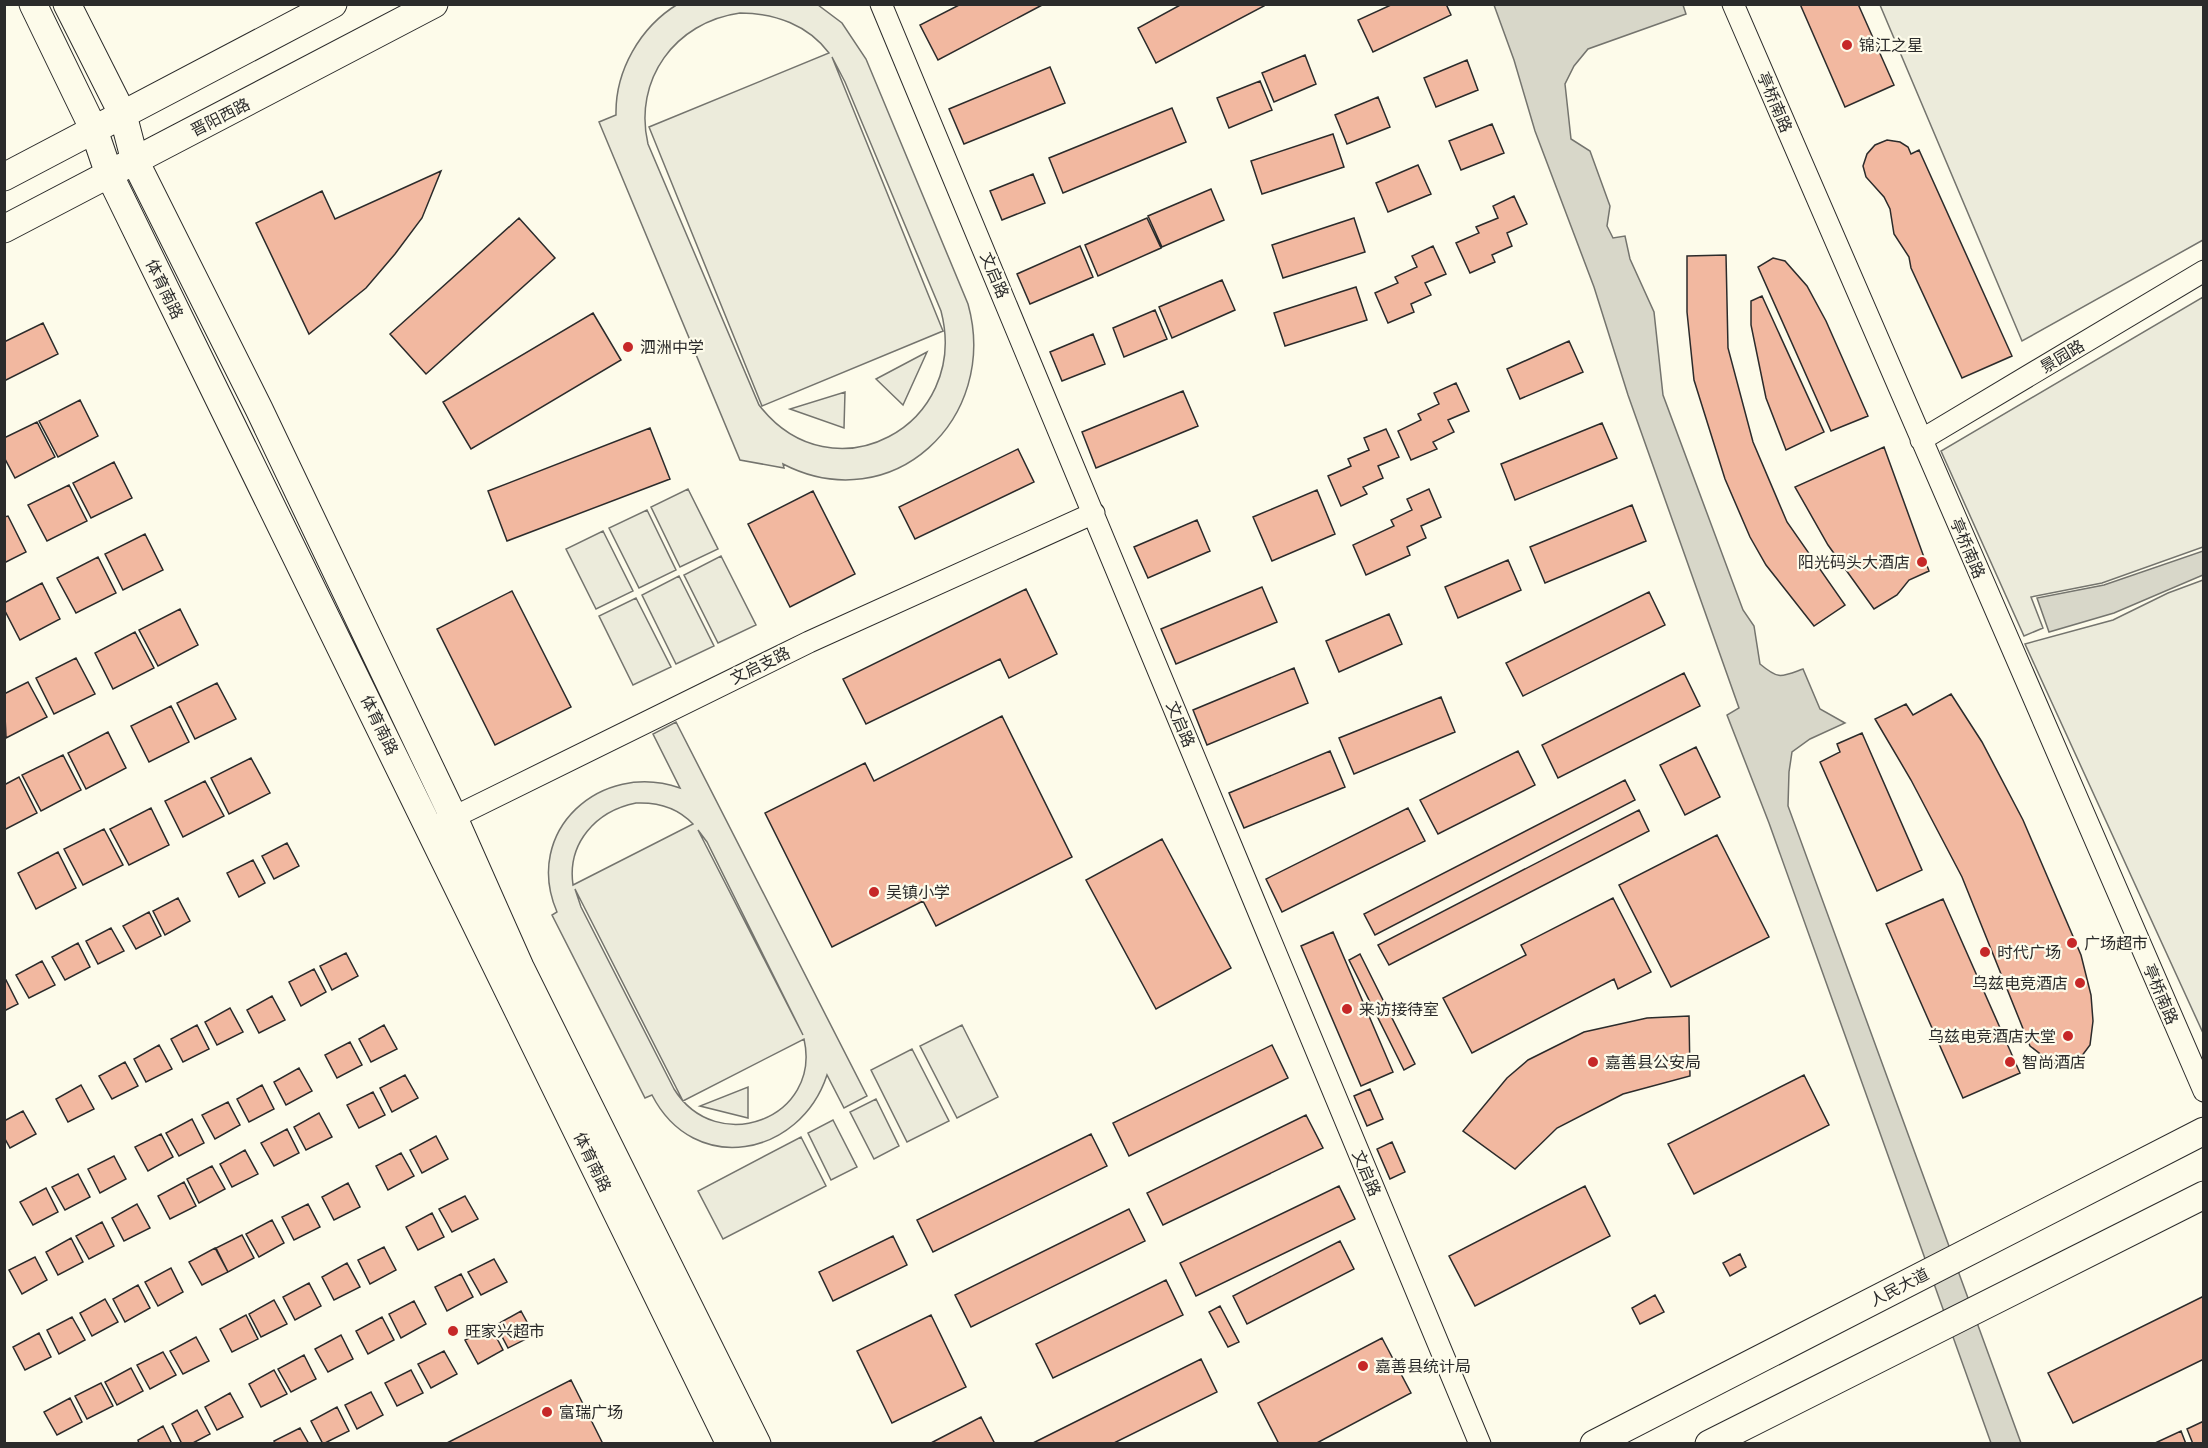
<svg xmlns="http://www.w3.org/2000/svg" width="2208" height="1448" font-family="Quicksand,'Noto Sans SC',sans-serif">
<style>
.green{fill:#ecebdb;stroke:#74746e;stroke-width:1.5;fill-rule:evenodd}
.water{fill:#d8d7c9;stroke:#74746e;stroke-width:1.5}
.building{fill:#f2b8a0;stroke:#2b2b2b;stroke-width:1.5}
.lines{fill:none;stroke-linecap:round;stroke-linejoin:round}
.minor-casing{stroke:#2b2b2b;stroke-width:23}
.major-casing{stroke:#2b2b2b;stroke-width:29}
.minor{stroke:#fdfbea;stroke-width:21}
.major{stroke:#fdfbea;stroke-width:27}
.poi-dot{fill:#c62828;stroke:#fdfbea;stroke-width:2}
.labels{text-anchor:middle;stroke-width:4.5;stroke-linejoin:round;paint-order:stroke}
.poi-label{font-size:16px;fill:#2b2b2b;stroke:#fdfbea;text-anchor:start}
.street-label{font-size:16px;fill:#2b2b2b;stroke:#fdfbea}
</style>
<rect width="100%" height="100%" fill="#fdfbea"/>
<path class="green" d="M678 4 818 5 842 23 866 59 968 304C1000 419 892 520 783 464L784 468 740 460 599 122 616 115C615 71 640 27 678 4ZM740 13C775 13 808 25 829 53L649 127 762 406 943 331 832 57 845 82 941 311C971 426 832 500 759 405L648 144C633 80 675 22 740 13Z
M1880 5H2203V240L2022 341Z
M2203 297V547L2102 583 2031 597 2043 628 2024 636 1941 451Z
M927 352 903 405 876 379Z
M845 392 844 428 790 409Z
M688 489 718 549 680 567 651 507Z
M647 510 676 570 639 588 609 528Z
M603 531 633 591 596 609 566 549Z
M721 556 756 625 718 643 684 575Z
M679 576 714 646 676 664 642 595Z
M2203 580H2204L2203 1033 2025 644 2113 620 2168 593Z
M636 598 671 667 633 685 599 616Z
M676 722 867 1096 844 1108 827 1075C800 1157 694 1177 652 1095L645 1098 552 915 557 912C522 831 601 760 680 788L653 734ZM636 803C658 802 678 808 693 824L573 885C567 843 596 811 636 803ZM698 830 707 842 803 1035ZM575 889 683 1101 804 1039C822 1118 717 1158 674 1089L581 907Z
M962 1025 998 1097 957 1118 920 1046Z
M912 1049 949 1121 907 1142 871 1070Z
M748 1087V1118L700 1106Z
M876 1099 899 1146 874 1159 850 1112Z
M833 1120 857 1167 831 1180 808 1133Z
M801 1137 826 1186 723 1239 698 1191Z"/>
<path class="water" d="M1494 5H1683L1686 14 1588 49 1574 66 1565 84 1571 139 1590 151 1610 206 1607 226 1613 238 1625 236 1630 259 1654 312 1663 395 1743 610 1754 626 1760 664C1779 680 1781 677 1803 669L1820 709 1845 723 1810 739 1792 752 1789 772 1788 806 2021 1443H1991L1769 823 1727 715 1739 708 1628 395 1594 287 1535 131 1514 60Z
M2203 551V575L2114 613 2049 632 2037 598 2104 585Z"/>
<path class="building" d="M961 4H1044L938 60 920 25Z
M1182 4H1263L1264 6 1156 63 1138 28Z
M1393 4H1446L1451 15 1373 52 1358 20Z
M1800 4H1858L1894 85 1845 107Z
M1305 55 1316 84 1274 102 1262 73Z
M1467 60 1478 90 1436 107 1424 78Z
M1050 67 1065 103 964 144 949 109Z
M1260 81 1272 110 1229 128 1217 98Z
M1378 97 1390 127 1347 144 1335 115Z
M1172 108 1186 142 1063 193 1049 158Z
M1492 124 1504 153 1461 170 1449 141Z
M1333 134 1344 167 1262 194 1251 161Z
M1887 140 1900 142 1908 147 1911 154 1919 150 2012 356 1962 378 1911 268 1909 257 1894 234 1890 209 1884 197 1866 177 1863 166 1867 154 1875 145Z
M1418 165 1431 194 1388 212 1376 183Z
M441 171 422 218 395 254 366 288 309 334 256 223 322 191 335 219Z
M1033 174 1045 203 1002 220 990 191Z
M1211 189 1224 220 1162 247 1148 216Z
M1514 196 1527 224 1507 233 1512 246 1492 255 1495 262 1470 273 1456 243 1479 233 1476 227 1498 218 1493 206Z
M519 218 555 258 426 374 390 334Z
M1147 218 1161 248 1098 276 1085 245Z
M1354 218 1365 252 1283 278 1272 245Z
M1080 246 1093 277 1030 304 1017 274Z
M1433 246 1446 274 1425 283 1431 295 1411 304 1414 312 1388 323 1375 293 1398 283 1395 277 1417 267 1412 256Z
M1726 255 1728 348 1753 442 1787 522 1845 605 1814 626 1766 565 1750 537 1725 479 1694 380 1687 312V256Z
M1773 258 1785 261 1807 286 1826 321 1868 416 1831 431 1758 267Z
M1222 280 1235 310 1172 338 1159 307Z
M1356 287 1367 320 1285 346 1274 313Z
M1762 296 1824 432 1786 450 1766 398 1751 325V301Z
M1155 310 1167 339 1124 357 1113 328Z
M593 313 621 360 471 449 443 402Z
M43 323 58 354 4 381V342Z
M1093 334 1105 364 1062 381 1050 352Z
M1569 341 1583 372 1520 399 1507 369Z
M1456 383 1469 411 1448 420 1454 432 1433 442 1437 449 1411 460 1398 431 1421 420 1418 414 1439 404 1434 393Z
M1183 391 1198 426 1096 468 1082 432Z
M80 400 98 436 58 457 39 421Z
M37 422 55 457 15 478 4 457V438Z
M1602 423 1617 458 1515 500 1501 464Z
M650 428 670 479 507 541 488 491Z
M1386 429 1399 457 1378 466 1383 478 1363 487 1367 494 1341 506 1328 476 1351 466 1348 459 1369 450 1364 438Z
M1884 447 1929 571 1909 580 1897 595 1874 609 1828 545 1795 487Z
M1018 449 1034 482 915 539 899 507Z
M114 462 132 498 91 518 73 483Z
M69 485 87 521 47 541 28 505Z
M1429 489 1441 517 1421 526 1426 538 1407 547 1410 555 1366 575 1353 545 1394 526 1391 520 1412 510 1407 499Z
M1317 490 1335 534 1272 561 1253 517Z
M813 491 855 574 790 607 748 524Z
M1632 505 1646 541 1545 583 1530 547Z
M8 516 26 552 4 563V517Z
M1197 520 1210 551 1148 578 1134 547Z
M145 534 163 570 123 590 105 554Z
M98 557 116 593 76 613 57 578Z
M1508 560 1521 590 1458 618 1445 587Z
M42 583 60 619 20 640 4 609V603Z
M1262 587 1277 622 1176 664 1161 629Z
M1026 589 1057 654 1009 678 1000 659 866 724 843 679Z
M512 591 571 707 495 745 437 629Z
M1649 592 1665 625 1523 696 1506 663Z
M180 609 198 645 158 666 139 630Z
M1389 614 1402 644 1339 672 1326 641Z
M135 632 154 668 113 689 95 653Z
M76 658 95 694 54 714 36 678Z
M1294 668 1308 703 1207 745 1193 710Z
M1684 673 1700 706 1558 778 1542 745Z
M28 682 47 717 6 738 4 694Z
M217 683 236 719 195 739 177 703Z
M1951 694 1982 742 2023 820 2081 955 2091 995 2093 1021 2090 1045 2078 1061 2066 1065 2052 1063 2030 1046 1962 877 1911 780 1875 719 1906 704 1913 715Z
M1441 697 1455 732 1354 774 1339 738Z
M171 706 189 742 149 762 131 726Z
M1002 716 1072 857 936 926 923 901 832 947 765 813 865 763 874 781Z
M108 732 126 768 86 789 68 753Z
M1862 733 1922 870 1877 891 1820 762 1840 752 1837 744Z
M1696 747 1720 797 1685 815 1660 765Z
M1330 751 1345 787 1244 828 1229 793Z
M1518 751 1535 785 1438 834 1420 800Z
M63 755 81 790 41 811 22 775Z
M251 758 270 793 229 814 211 778Z
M19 777 37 813 4 830V785Z
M1625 780 1635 800 1375 935 1364 914Z
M205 781 224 816 183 837 165 801Z
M151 808 169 845 129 865 110 829Z
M1408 808 1425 841 1282 912 1266 879Z
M1639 810 1649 831 1389 965 1378 945Z
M104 829 123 865 83 885 64 849Z
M1717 835 1769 937 1671 987 1619 885Z
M1162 839 1231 968 1156 1009 1086 880Z
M287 843 299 866 274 879 262 856Z
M58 852 76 888 36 909 18 873Z
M253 860 265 883 239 897 227 873Z
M178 898 190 921 165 935 153 911Z
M1613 898 1651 972 1618 989 1614 979 1472 1053 1443 998 1526 955 1521 945Z
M1943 899 2020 1073 1963 1098 1886 924Z
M149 912 161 936 136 949 123 926Z
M111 928 124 951 98 964 86 941Z
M1333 932 1393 1072 1361 1086 1301 946Z
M78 943 90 967 65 980 52 957Z
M346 953 358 976 332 990 320 966Z
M1360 954 1415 1064 1404 1070 1349 960Z
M42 961 55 985 29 998 16 975Z
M314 969 326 992 301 1006 289 982Z
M6 980 18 1004 4 1011V981Z
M272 996 285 1020 259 1033 247 1010Z
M230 1008 243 1032 217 1045 205 1022Z
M1689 1016 1690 1076 1623 1094 1557 1128 1515 1169 1463 1131 1507 1078 1528 1060 1584 1032 1647 1018Z
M197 1025 209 1049 183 1062 171 1039Z
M384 1025 397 1049 371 1062 359 1039Z
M350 1042 362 1065 337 1078 325 1055Z
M159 1045 172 1069 146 1082 134 1059Z
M1272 1045 1288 1078 1129 1156 1113 1123Z
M125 1062 138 1086 112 1099 99 1076Z
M299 1068 312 1091 286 1105 274 1082Z
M405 1075 418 1098 392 1112 380 1088Z
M1804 1075 1829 1125 1694 1194 1668 1144Z
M81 1085 94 1109 68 1122 56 1099Z
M262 1085 274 1109 249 1122 237 1099Z
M1370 1089 1383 1119 1367 1126 1354 1096Z
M373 1092 385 1115 359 1128 347 1105Z
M228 1102 240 1125 215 1139 202 1115Z
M23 1111 36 1134 10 1148 4 1137V1121Z
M319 1113 332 1137 306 1150 294 1127Z
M1306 1115 1323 1148 1163 1225 1147 1193Z
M192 1119 204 1143 179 1156 166 1133Z
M287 1129 299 1153 274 1166 261 1143Z
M161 1134 173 1157 148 1171 135 1147Z
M1091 1134 1107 1166 933 1252 917 1220Z
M436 1136 448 1159 422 1173 410 1150Z
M1392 1142 1405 1172 1390 1179 1377 1149Z
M245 1150 258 1174 232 1187 220 1164Z
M401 1153 414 1176 388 1190 376 1166Z
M114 1156 126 1179 100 1193 88 1169Z
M212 1166 225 1189 199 1203 187 1179Z
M78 1174 90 1197 65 1210 52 1187Z
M184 1182 196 1206 170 1219 158 1196Z
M348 1183 360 1207 334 1220 322 1197Z
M1339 1186 1355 1219 1196 1296 1180 1263Z
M1585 1186 1610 1236 1475 1306 1449 1256Z
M46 1188 58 1212 33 1225 20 1202Z
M465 1196 478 1219 452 1232 439 1209Z
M137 1204 150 1228 124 1241 112 1218Z
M308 1204 320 1227 294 1240 282 1217Z
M1129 1209 1145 1241 971 1327 955 1295Z
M432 1213 444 1237 418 1250 406 1227Z
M272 1220 284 1243 259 1257 246 1234Z
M102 1222 114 1246 89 1259 76 1236Z
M242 1235 254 1258 228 1272 216 1248Z
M893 1236 907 1265 833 1301 819 1272Z
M71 1238 83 1262 58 1275 46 1252Z
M1340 1241 1354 1269 1247 1324 1233 1296Z
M384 1247 396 1270 370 1284 358 1260Z
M215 1248 228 1272 202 1285 189 1262Z
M1740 1254 1746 1267 1730 1276 1723 1263Z
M35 1257 47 1280 22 1294 9 1270Z
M494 1259 507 1282 481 1295 468 1272Z
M347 1263 360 1287 334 1300 322 1277Z
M171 1268 183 1292 158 1306 145 1282Z
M461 1274 473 1297 447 1311 435 1287Z
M1166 1280 1183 1315 1053 1378 1036 1344Z
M309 1283 321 1306 295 1320 283 1297Z
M138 1285 150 1308 125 1322 113 1299Z
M1655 1295 1664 1312 1640 1324 1632 1308Z
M2204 1296V1359L2073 1423 2048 1373Z
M105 1299 118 1322 92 1336 80 1313Z
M274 1300 287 1324 261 1337 249 1314Z
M414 1301 426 1324 401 1338 389 1314Z
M1220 1306 1239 1342 1228 1347 1209 1312Z
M521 1311 534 1335 508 1348 496 1325Z
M246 1315 258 1339 232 1352 220 1329Z
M931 1315 966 1387 892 1423 857 1351Z
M72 1317 85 1340 59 1354 47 1330Z
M382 1317 394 1340 368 1354 356 1331Z
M491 1327 503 1350 478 1364 465 1340Z
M39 1333 51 1357 25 1370 13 1347Z
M341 1335 353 1359 328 1372 315 1349Z
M196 1337 209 1361 183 1374 170 1351Z
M1382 1338 1411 1393 1315 1444H1279L1258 1403Z
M444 1351 457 1374 431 1388 418 1364Z
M163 1352 176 1375 150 1389 137 1365Z
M304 1355 316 1379 291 1392 278 1369Z
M1201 1359 1217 1392 1112 1444H1031Z
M131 1368 143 1391 117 1405 105 1382Z
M274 1370 287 1394 261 1407 249 1384Z
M411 1370 423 1393 397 1406 385 1383Z
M571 1380 603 1444H445Z
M101 1383 113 1406 87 1419 75 1396Z
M371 1392 383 1415 357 1429 345 1405Z
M230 1393 243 1417 217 1430 205 1407Z
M70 1398 82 1422 57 1435 44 1412Z
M337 1407 349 1431 323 1444 311 1421Z
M197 1410 210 1434 191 1444H182L172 1424Z
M981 1417 995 1444H929Z
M2204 1421V1444H2193L2187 1429Z
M163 1426 172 1444H139L138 1440Z
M300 1428 309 1444H276L274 1441Z
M2181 1431 2186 1444H2153Z"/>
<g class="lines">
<defs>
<path id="minor" d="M881 4 1480 1444
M1733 4 2204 1091
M1921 440 2204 271
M442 823 809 642 1094 513"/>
<path id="major" d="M33 4 94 130 109 174 730 1444
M67 4 123 115 135 161 259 409 453 816 520 967 757 1444
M4 177 333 4
M4 229 434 4
M1594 1444 2204 1131
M1709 1444 2204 1195"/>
</defs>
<use href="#minor" class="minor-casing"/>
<use href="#major" class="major-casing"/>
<use href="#minor" class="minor"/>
<use href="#major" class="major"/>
</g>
<g class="poi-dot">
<circle cx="1847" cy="45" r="6"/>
<circle cx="628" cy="347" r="6"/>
<circle cx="1922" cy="562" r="6"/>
<circle cx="874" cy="892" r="6"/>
<circle cx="2072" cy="943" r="6"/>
<circle cx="1985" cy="952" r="6"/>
<circle cx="2080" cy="983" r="6"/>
<circle cx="1347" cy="1009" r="6"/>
<circle cx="2068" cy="1036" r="6"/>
<circle cx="1593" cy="1062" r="6"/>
<circle cx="2010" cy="1062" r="6"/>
<circle cx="453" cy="1331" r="6"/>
<circle cx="1363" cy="1366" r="6"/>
<circle cx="547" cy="1412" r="6"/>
</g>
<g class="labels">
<g class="poi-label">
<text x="1859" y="51">锦江之星</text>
<text x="640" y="353">泗洲中学</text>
<text x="1910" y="568" text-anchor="end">阳光码头大酒店</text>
<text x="886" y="898">吴镇小学</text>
<text x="2084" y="949">广场超市</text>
<text x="1997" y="958">时代广场</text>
<text x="2068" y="989" text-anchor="end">乌兹电竞酒店</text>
<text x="1359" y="1015">来访接待室</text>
<text x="2056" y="1042" text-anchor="end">乌兹电竞酒店大堂</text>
<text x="1605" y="1068">嘉善县公安局</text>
<text x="2022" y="1068">智尚酒店</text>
<text x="465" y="1337">旺家兴超市</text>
<text x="1375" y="1372">嘉善县统计局</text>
<text x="559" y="1418">富瑞广场</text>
</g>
<g class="street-label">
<text transform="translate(1775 102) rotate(67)" y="6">亭桥南路</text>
<text transform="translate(220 117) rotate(-27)" y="6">晋阳西路</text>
<text transform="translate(995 275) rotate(67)" y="6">文启路</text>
<text transform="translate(165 289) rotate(64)" y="6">体育南路</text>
<text transform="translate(2062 356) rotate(-31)" y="6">景园路</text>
<text transform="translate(1968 548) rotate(67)" y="6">亭桥南路</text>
<text transform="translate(760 665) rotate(-26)" y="6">文启支路</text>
<text transform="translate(1181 724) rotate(67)" y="6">文启路</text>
<text transform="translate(380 725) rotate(64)" y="6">体育南路</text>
<text transform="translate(2161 994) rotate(67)" y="6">亭桥南路</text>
<text transform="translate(593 1162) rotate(64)" y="6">体育南路</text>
<text transform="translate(1367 1173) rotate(67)" y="6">文启路</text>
<text transform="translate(1899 1287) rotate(-27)" y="6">人民大道</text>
</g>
</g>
<rect width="2208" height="1448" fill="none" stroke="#2b2b2b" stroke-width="12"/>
</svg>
